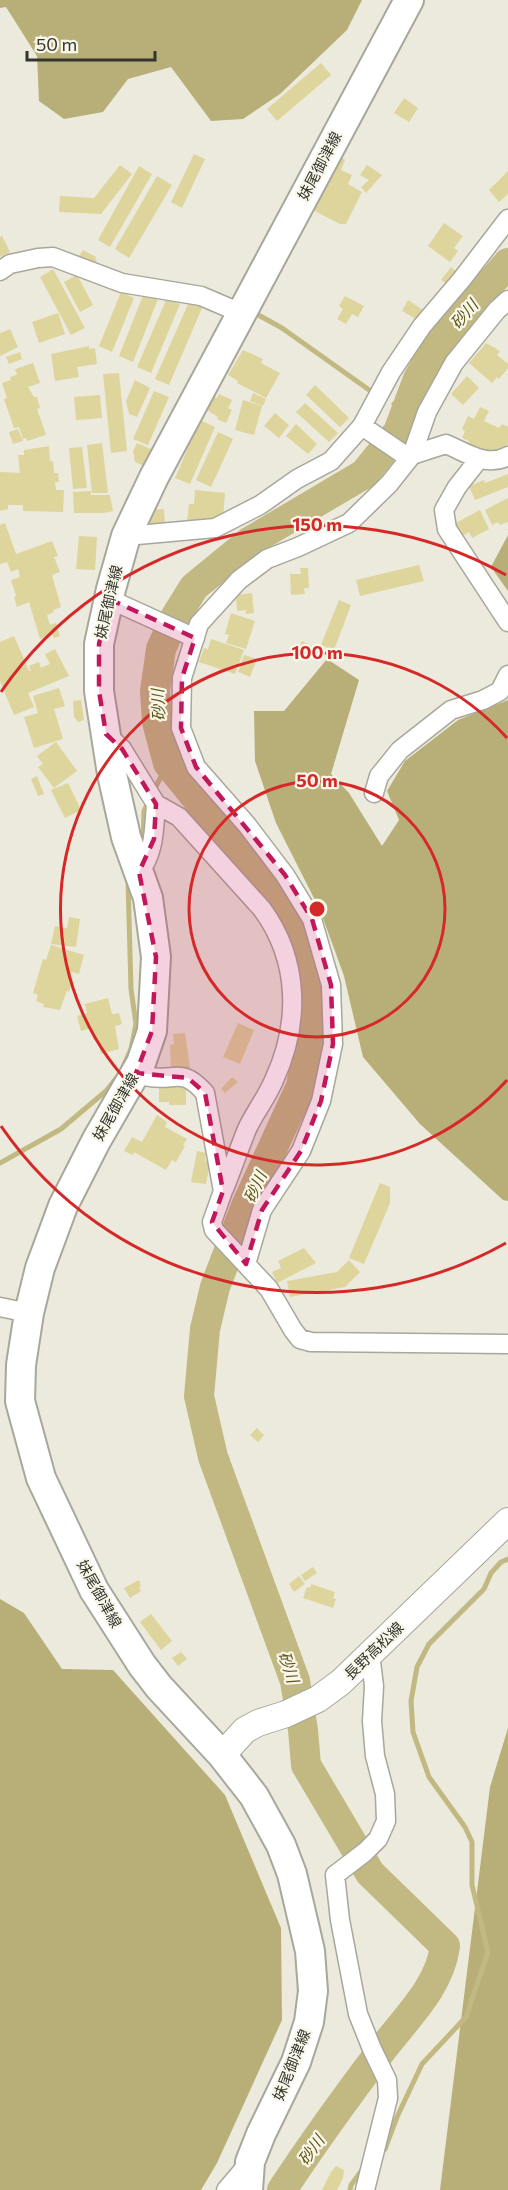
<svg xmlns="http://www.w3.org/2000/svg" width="508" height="2190" font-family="Commissioner,'Noto Sans JP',sans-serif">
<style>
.forest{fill:#b7af77}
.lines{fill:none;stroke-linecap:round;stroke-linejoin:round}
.stream{stroke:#c1b981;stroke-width:5}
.river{stroke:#c1b981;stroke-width:30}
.building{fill:#ddd59c}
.street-casing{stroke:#a8a79b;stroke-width:21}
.secondary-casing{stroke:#a8a79b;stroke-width:28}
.primary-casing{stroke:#a8a79b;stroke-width:32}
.street{stroke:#fff;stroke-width:18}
.secondary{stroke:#fff;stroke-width:26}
.primary{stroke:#fff;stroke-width:28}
.marked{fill:#c2185b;fill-opacity:0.2;stroke:#c2185b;stroke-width:4.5;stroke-dasharray:12 8;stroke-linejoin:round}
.ring{fill:none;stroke:#d62828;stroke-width:3}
.labels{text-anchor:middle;stroke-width:4.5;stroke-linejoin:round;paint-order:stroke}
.street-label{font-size:15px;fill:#353530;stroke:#f9f7ea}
.water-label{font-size:16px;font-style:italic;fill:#5f5614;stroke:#f9f7ea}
.centre{fill:#d62828;stroke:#f9f7ea;stroke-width:3}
.ring-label{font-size:18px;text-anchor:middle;font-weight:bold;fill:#d62828;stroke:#f9f7ea;stroke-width:4.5;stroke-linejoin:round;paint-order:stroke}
</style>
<rect width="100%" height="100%" fill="#ebeadd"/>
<path class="forest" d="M0 0H362L347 30 280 94 243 119 211 121 171 67 128 79 103 112 64 119 39 101 37 56 6 7 0 8Z
M508 535V591L491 567Z
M327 659 359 680 331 774 349 793 382 846 399 820 387 791 405 761 458 720 508 700V1201L503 1200 420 1124 363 1057 344 976 320 910 276 823 255 761 254 711H284Z
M0 1599 24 1613 62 1669 113 1670 225 1795 281 1928 282 2020 217 2163 201 2190H0Z
M508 1728V2190H440L490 1787Z"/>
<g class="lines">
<path class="stream" d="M253 312 282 328 372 392
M394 404 406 411
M153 792 168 763
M143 847 144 811 149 800
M123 1067 131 1049 136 1024 131 989 128 881
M0 1163 61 1129 106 1091 118 1076
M381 2152 385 2149 397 2117 422 2064 466 2017 488 1952 472 1885V1842L465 1827 429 1777 413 1732 411 1701 417 1667 429 1644 484 1589 491 1573 501 1562 508 1559
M350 2190 351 2185 365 2166"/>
<path class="river" d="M282 2190C313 2143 347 2096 381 2051 405 2019 440 1987 445 1946L370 1873 306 1765 303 1730 295 1681 213 1457 199 1396 205 1329 215 1287 246 1206 301 1086 312 1020 307 970 289 918 247 861 168 763 157 722 155 691 161 649 176 616 194 587 249 542 364 474 398 432 418 379 437 345 508 263"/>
</g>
<path class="building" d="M321 63 331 75 277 121 267 109Z
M404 98 418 108 409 122 394 113Z
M335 153 345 160 341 170 352 175 348 184 362 192 346 224H340L307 207 324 181 334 186 324 180Z
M194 154 205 159 182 208 171 202Z
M120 165 132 174 101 214 59 212 60 196 94 198Z
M367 165 382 175 366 193 361 187 369 180 360 175Z
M139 166 152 174 110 247 98 240Z
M508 171V194L499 202 489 190Z
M157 176 172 185 129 258 115 249Z
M444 223 463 236 454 248 458 251 450 262 428 246Z
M2 236 10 252 0 257V237Z
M83 250 96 257 95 259 97 260 93 266 76 260Z
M451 267 457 272 447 284 441 280Z
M53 269 85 328 71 335 40 277Z
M77 275 93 305 80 312 64 282Z
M121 292 134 298 112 352 99 346Z
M144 293 158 299 133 362 119 356Z
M345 296 364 306 358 317 352 314 346 324 337 319 343 309 339 306Z
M167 298 180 304 151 373 137 367Z
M408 300 424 311 419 319 417 318 416 319 402 311Z
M189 302 202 308 169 385 155 379Z
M58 313 65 334 39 343 32 322Z
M10 329 18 347 0 356V333Z
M486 343 500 351 497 355 508 364V368L499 379 497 377 492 383 469 363Z
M89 346V349L95 348 97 364 77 367 79 377 55 381 51 354Z
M243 350 263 359 261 363 280 373 266 398 237 383 238 381 228 375Z
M20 352 22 359 9 364 6 357Z
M33 363 40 383 28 387 34 397H37L40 408 37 409 46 435 27 441 26 438 23 439 19 427 14 428 4 399 7 398 2 383 11 380 10 377 17 375 15 369Z
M119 373 127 451 111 453 103 374Z
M467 376 479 388 463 405 451 394Z
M135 380 150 388 137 417 129 414 126 401Z
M315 385 349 418 340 427 306 395Z
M154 391 169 397 148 445 133 439Z
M253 393 266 399 263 406 250 401Z
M219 394 232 400 228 408 232 410 226 423 217 419 218 417 207 410 213 396 217 398Z
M100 395 102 418 76 420 74 397Z
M243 400 262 406 254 435 235 430Z
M305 403 338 433 329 442 296 412Z
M480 407 489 411 484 421 499 428 502 424 508 427V443L503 453 492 457 466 447 469 441 462 438 465 431 462 429 468 416 474 419Z
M275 413 289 425 279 438 264 426Z
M200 420 215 427 190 484 175 478Z
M296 424 317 444 308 454 286 436Z
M18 429 23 441 13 444 9 432Z
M218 432 233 439 211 487 196 480Z
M102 443 108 493H92L87 445Z
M137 443 153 450 145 466 135 462 133 451Z
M49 446 50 461H53L54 473H58L59 482H55L56 490H64L63 512 23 511V505H8V509L0 511V472L20 473 18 455H24V450Z
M82 447 87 488 73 489 69 448Z
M508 474V487L475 500 469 486 484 480 485 483Z
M195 490 225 493 223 519 212 523 187 521 189 504H194Z
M91 491V495H110L113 511 104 513H74L73 492Z
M508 498V522L500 525 498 522 492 525 485 510Z
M164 509 165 526H150V510Z
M480 510 489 529 472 538 469 532 459 538 452 525Z
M5 523 16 554 52 541 58 556 54 557 60 572 52 575 61 607 53 610 54 612 47 615 50 625 56 623 60 636 54 638 52 634 40 639 29 602 17 607 14 597 16 596 11 580 20 577 18 569 11 572 7 562 0 564V525Z
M79 536 97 537 95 570 76 569Z
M419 565 424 581 360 596 356 580Z
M300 568H308L309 588H304L305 594 291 595 290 574H301Z
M252 593 254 613 246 614V610L237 611 236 595Z
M339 600 351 605 334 650 321 645Z
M231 613 255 621 246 649 226 643 229 635 225 634Z
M14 636 29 671H31L29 666 39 662 41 668 50 664 45 654 55 649 69 676 28 693 34 707 14 715 0 681V642Z
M211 639 244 650 235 674 199 662 204 648 208 649Z
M302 641 312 646 307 658 296 653Z
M244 655 257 659 250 677 238 672Z
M59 688 65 706 54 709 63 739 34 748 24 717 38 713 33 696Z
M81 700 84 720 78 722 74 717 73 701Z
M56 742 77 771 54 788 38 767 43 764 37 756Z
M37 776 44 794 38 796 31 779Z
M68 783 81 810 65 818 51 790Z
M69 917 80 919 76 947 51 944 55 926 67 928Z
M51 945 84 955 79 974 72 972 71 978H73L69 992 67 990 60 1010 43 1007 44 1004 36 1001 38 995 33 993 43 959 46 960Z
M108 998 112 1014 119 1013 122 1024 115 1026 119 1049 101 1054 98 1039 94 1040 91 1028 81 1031 77 1016 87 1013 85 1004Z
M238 1023 254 1030 240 1064 223 1057Z
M185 1033 190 1068 171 1070 170 1045 174 1044 173 1034Z
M232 1077 238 1082 225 1093 221 1089Z
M186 1085V1105H169V1102H159V1086Z
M157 1115 167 1122 165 1127 187 1139 183 1145 185 1146 176 1162 172 1160 166 1170 134 1152 133 1155 124 1151 132 1137 142 1142Z
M197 1151 206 1153 205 1161 210 1162 206 1184 191 1182Z
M380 1183 390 1187V1203L364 1264 349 1258Z
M304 1248 316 1263 277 1283 272 1272 281 1268 278 1261Z
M349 1260 360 1272 345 1287 290 1297 287 1281 337 1272Z
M257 1428 264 1435 258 1442 250 1435Z
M313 1567 317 1573 305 1581 301 1575Z
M299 1576 305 1584 294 1592 289 1584Z
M139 1580 141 1586 139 1587 141 1591 130 1598 124 1588Z
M311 1584 335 1592 333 1598 336 1599 333 1608 303 1598 307 1587 310 1588Z
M151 1614 172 1641 161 1650 140 1622Z
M181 1652 187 1659 178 1666 172 1658Z
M336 2166 344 2170 343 2178 337 2190H322L331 2172Z"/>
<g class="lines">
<defs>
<path id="street" d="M0 271 10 264 38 258 53 257 122 283 201 296 241 313
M362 426 409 458
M412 455 446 444C465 452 487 468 508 456
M479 459 457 487 444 510 447 529 508 622
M126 536 215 528 260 505 297 479 331 461 362 426 391 372 422 326 462 279 508 219
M109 599 195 638
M106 734 122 749 156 804 179 817 262 909C300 961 300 1024 274 1080 267 1097 255 1112 247 1129 239 1149 232 1169 224 1189
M374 793 379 776 400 750 451 710 483 700 500 691 508 675
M139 872C155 853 154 827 156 804
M136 1073C140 1074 145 1077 150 1077 177 1081 182 1067 205 1093L223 1191 212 1222 214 1230 269 1289 293 1330 300 1339 311 1342 508 1344
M246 1264 262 1210 301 1151 321 1101 333 1044 331 985 312 919 285 875 247 825 196 767 181 728 182 678 199 624 239 580 267 559 298 547 349 523 389 484 412 455 427 412 454 363 497 310 508 300
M0 1307 29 1313
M226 2190 249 2163
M365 2190 388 2098 387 2080 372 2049 358 2014 340 1920 335 1875 365 1852 378 1839 386 1821 385 1794 375 1756 372 1721 374 1686 370 1654"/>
<path id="secondary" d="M222 1755 245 1730 258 1723 286 1714 318 1699 341 1682 508 1521"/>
<path id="primary" d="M248 2190 250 2162 261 2134 296 2062 309 2022 313 1991 310 1951 292 1874 281 1845 254 1796 222 1755 159 1687 142 1665 94 1590 41 1478 20 1401 21 1365 29 1313 40 1268 63 1206 96 1141 141 1063 152 1031 156 957 148 898 126 837 112 774 99 691V644L111 589 126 536 154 477 409 0"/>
</defs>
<use href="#street" class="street-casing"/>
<use href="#secondary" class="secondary-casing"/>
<use href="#primary" class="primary-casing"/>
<use href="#street" class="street"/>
<use href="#secondary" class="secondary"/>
<use href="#primary" class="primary"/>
</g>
<path class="marked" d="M109 599 195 638 182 678 181 728 196 767 285 875 312 919 331 985 333 1044 321 1101 301 1151 262 1210 246 1264 212 1222 223 1191 205 1093 188 1078 136 1073 152 1031 156 957 139 872 154 839 156 804 122 749 106 734 99 691V644Z"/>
<g class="ring">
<circle cx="317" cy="909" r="128"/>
<path d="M507 1080A256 256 0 1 1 507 738"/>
<path d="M506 1243A384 384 0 0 1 1 1126M1 692A384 384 0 0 1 506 575"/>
</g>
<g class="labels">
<g class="street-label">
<text transform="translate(320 166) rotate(-62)" y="5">妹尾御津線</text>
<text transform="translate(109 602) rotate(-77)" y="5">妹尾御津線</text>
<text transform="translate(116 1107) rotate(-60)" y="5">妹尾御津線</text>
<text transform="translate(99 1594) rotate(61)" y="5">妹尾御津線</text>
<text transform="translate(374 1651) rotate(-44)" y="5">長野高松線</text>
<text transform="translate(292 2065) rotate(-68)" y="5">妹尾御津線</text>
</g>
<g class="water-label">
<text transform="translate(464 314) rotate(-49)" y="6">砂川</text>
<text transform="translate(158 705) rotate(-93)" y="6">砂川</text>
<text transform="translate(255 1187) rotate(-66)" y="6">砂川</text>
<text transform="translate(289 1667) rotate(72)" y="6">砂川</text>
<text transform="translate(311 2150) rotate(-54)" y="6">砂川</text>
</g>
</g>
<circle cx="317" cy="909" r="9" class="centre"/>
<g class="ring-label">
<text x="317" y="531">150 m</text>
<text x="317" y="659">100 m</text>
<text x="317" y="787">50 m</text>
</g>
<path d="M27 51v9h128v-9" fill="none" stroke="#353530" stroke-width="3"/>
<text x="36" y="51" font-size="18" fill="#353530" stroke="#f9f7ea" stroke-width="4.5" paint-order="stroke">50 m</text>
</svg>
